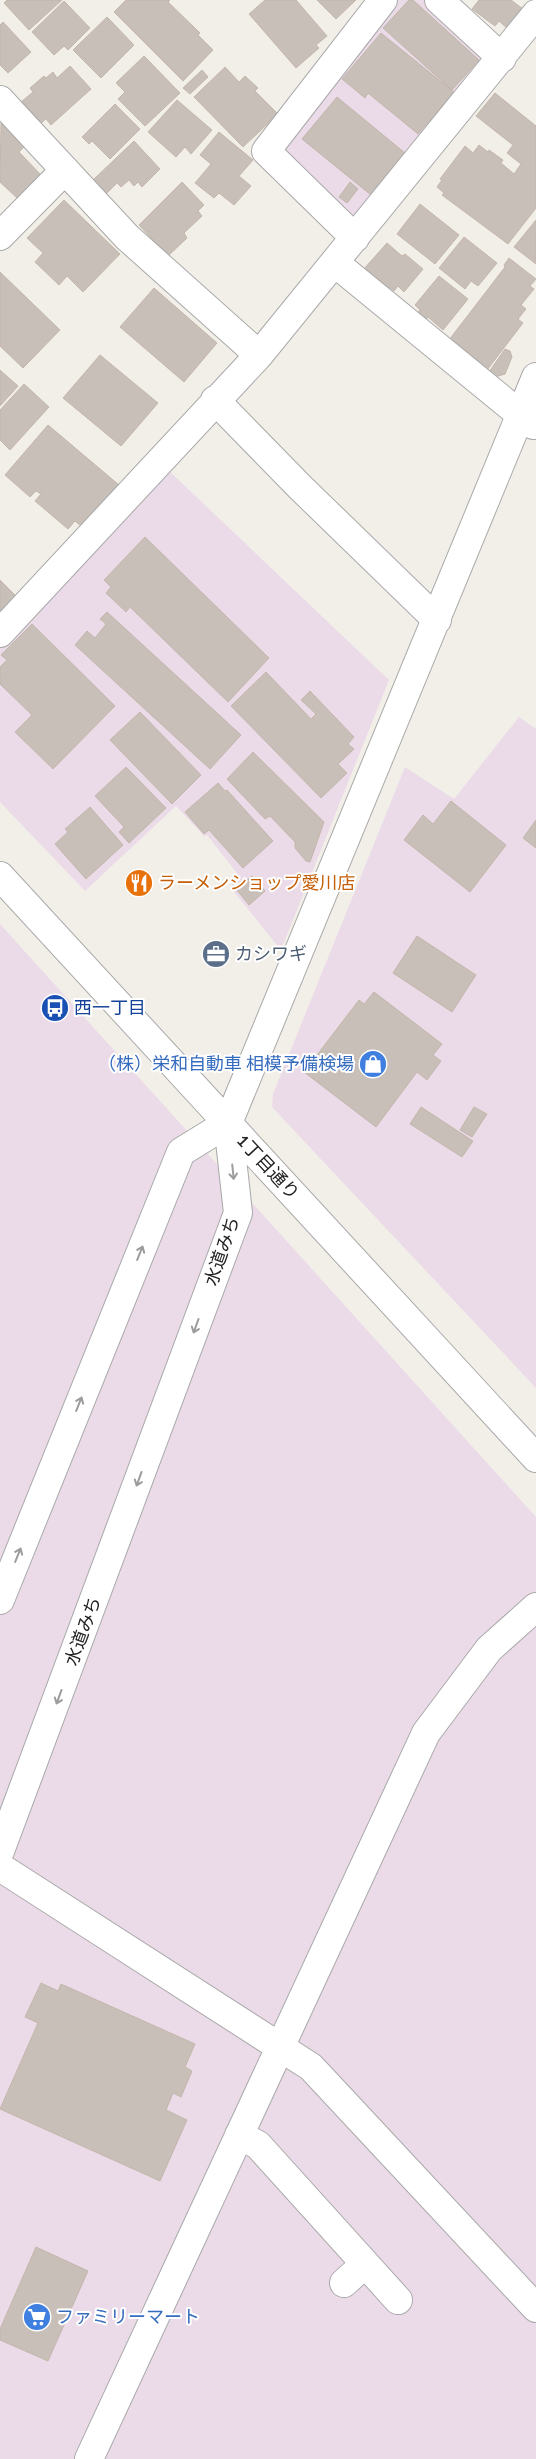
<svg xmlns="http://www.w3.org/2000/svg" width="536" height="2459" font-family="Signika,'Noto Sans JP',sans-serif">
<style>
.industrial{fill:#ebdbe8}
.building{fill:#c7bfb8;stroke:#c4b6ab}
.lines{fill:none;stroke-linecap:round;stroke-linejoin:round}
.minor-casing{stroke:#a9a9a9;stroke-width:30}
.tertiary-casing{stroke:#a9a9a9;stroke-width:30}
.minor{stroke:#fff;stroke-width:28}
.tertiary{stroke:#fff;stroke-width:28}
.oneway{stroke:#9c9c9c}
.labels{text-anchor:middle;stroke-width:4;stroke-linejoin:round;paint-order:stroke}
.food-label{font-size:18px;fill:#c56008;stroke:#fff;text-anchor:start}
.service-label{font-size:18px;fill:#4e5e75;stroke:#fff;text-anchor:start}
.transit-label{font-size:18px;fill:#164399;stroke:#fff;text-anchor:start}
.shop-label{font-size:18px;fill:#366cbe;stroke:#fff;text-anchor:end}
.street-label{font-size:18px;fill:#222;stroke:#fff}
</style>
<rect width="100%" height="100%" fill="#f2efe9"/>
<path class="industrial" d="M392 0H427L484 49 485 64 360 218 348 221 278 153Z
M165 467 389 680 281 950 230 887 240 877 207 835 204 836 176 806 85 891 0 802V646Z
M519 717 536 729V1388L272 1107 273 1094 405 767 454 799Z
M0 924 536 1517V2459H0Z"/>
<path class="building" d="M7 0H62L29 30 4 3Z
M126 0H170L168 2 200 33 198 35 213 50 183 81 114 12Z
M265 0H296L327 36 316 45 319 48 296 68 249 14Z
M317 0H356L336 19Z
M409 0H413L479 60 452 90 383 28Z
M479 0H511L523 9 508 29 499 21 495 26 472 9Z
M64 1 90 28 68 50 64 46 54 55 32 32Z
M107 17 134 45 101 78 73 50Z
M3 22 31 52 8 73 0 65V25Z
M381 33 454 92 418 134 368 93 365 98 342 79Z
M144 56 180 93 145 126 118 99 125 92 116 83Z
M70 66 91 89 51 125 46 119 41 123 21 102 33 92 30 88 44 76 46 78 53 72 57 78Z
M225 67 239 82 245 76 258 88 255 91 278 114 243 147 194 97Z
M202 70 208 77 190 94 183 88Z
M495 93 536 126V208L508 244 442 195 444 193 437 187 442 180 440 179 465 146 473 153 479 145 488 152 489 150 503 160 501 163 514 174 521 164 507 153 513 145 476 116Z
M337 97 405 153 371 195 302 139Z
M177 100 212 130 191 154 185 147 176 157 148 132Z
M115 104 140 129 110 159 92 141 89 144 82 137Z
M1 123 24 147 19 152 41 175 17 198 0 182Z
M219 132 253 160 239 176 251 186 234 205 219 193 214 198 195 183 211 164 200 155Z
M134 141 160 169 142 187 138 182 134 186 129 180 121 187 117 183 106 194 93 180Z
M182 182 204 205 198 211 202 216 184 233 187 238 168 256 139 225Z
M350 182 358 189 347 203 339 197Z
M64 200 120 254 83 292 67 276 59 285 35 262 43 253 27 238Z
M420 204 459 235 435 264 397 234Z
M536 220V264L514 247Z
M464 237 497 263 478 286 471 281 465 289 439 268Z
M387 243 402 256 405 254 423 269 404 292 398 286 394 291 389 287 387 290 363 270Z
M509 258 536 279 530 286 534 289 521 305 526 309 518 319 523 323 487 370 449 340 505 267 504 265Z
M0 272 60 330 23 368 0 346Z
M439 276 468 299 443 330 428 317 425 321 417 314 420 310 415 305Z
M154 288 217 343 184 382 120 327Z
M505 349 510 351 512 357 505 374 495 377 489 372Z
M100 355 158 403 121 446 63 398Z
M0 370 18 386 0 406Z
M24 384 49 407 10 450 0 440V410Z
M48 425 119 485 81 526 75 521 68 529 35 501 41 494 36 491 30 497 5 475Z
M145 537 269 658 228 702 130 607 126 612 106 593 111 587 104 580Z
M0 580 17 597 0 615Z
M107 612 241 735 210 769 75 645 87 631 95 638 106 624 100 619Z
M32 624 115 706 53 769 15 732 32 715 0 684V667L7 660 1 655Z
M266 672 311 719 316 714 301 700 310 691 354 737 348 744 354 749 338 764 347 773 321 798 231 706Z
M140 712 201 775 172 804 110 740Z
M253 752 324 822 310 862 306 861 295 848V842L270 816 265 819 227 779Z
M126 767 166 808 129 843 119 832 124 827 95 796Z
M218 783 225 791 227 790 273 841 243 868 209 830 204 834 185 812Z
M451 801 506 845 470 892 404 840 423 815 433 824Z
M90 807 123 845 86 879 55 844 68 832 65 829Z
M536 820V848L523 838Z
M252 876 265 891 249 905 236 889Z
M417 936 476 975 452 1012 393 973Z
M374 992 442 1044 433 1055 441 1061 427 1080 417 1072 376 1127 304 1072 359 1000 364 1004Z
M421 1107 473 1141 462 1157 410 1124Z
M474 1107 487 1114 472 1137 460 1130Z
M41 1983 58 1991 61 1984 195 2044 185 2067 192 2071 181 2097 173 2093 166 2110 187 2120 160 2181 0 2109 38 2023 25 2017Z
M36 2247 88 2271 48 2361 0 2340V2329Z"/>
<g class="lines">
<defs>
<path id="minor" d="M439 0 502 58
M0 100 127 237 259 355
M0 236 65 170
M355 238 266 151 383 0
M335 263 533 425
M215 400 300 487 437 620
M0 633 259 355 536 14
M228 1123 536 377
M0 1867 311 2067 536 2308
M239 2135 258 2145 398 2300
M344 2283 365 2264
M89 2459 426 1733 489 1649 536 1607"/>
<path id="tertiary" d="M0 876 536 1458
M0 1600 181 1152 228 1123
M0 1851 238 1213 228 1123"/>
</defs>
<use href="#minor" class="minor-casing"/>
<use href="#tertiary" class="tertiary-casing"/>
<use href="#minor" class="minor"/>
<use href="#tertiary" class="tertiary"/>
</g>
<defs><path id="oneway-shaft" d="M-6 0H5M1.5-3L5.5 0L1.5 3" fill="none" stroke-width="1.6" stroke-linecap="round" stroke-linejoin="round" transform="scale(1.25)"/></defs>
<g class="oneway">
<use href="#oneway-shaft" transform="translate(233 1172) rotate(84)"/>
<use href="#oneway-shaft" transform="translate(140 1253) rotate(-68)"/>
<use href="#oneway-shaft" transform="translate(196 1326) rotate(110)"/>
<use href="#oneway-shaft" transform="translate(79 1404) rotate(-68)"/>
<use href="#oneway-shaft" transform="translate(139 1479) rotate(110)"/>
<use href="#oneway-shaft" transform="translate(18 1555) rotate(-68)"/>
<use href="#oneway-shaft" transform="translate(59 1697) rotate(110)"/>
</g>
<defs>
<symbol id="restaurant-disc" viewBox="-11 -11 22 22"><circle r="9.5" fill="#e8710a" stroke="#fff"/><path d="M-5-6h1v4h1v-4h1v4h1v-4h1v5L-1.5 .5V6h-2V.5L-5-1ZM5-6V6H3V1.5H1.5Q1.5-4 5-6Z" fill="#fff"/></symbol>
<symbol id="office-disc" viewBox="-11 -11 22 22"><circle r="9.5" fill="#5c6f8a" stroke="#fff"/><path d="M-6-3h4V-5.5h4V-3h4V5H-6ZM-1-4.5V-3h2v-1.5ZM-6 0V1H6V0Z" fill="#fff"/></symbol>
<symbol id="bus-disc" viewBox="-11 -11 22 22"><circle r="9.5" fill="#1a4fb4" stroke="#fff"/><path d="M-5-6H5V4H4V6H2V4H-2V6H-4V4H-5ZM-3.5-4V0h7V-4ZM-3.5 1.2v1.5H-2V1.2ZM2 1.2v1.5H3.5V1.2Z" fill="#fff"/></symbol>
<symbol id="shop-disc" viewBox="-11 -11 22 22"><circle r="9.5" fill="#3f7fe0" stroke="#fff"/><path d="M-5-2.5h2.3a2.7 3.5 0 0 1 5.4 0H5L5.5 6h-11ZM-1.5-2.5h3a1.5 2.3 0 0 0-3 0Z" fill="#fff"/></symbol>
<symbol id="supermarket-disc" viewBox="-11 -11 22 22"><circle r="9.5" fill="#3f7fe0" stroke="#fff"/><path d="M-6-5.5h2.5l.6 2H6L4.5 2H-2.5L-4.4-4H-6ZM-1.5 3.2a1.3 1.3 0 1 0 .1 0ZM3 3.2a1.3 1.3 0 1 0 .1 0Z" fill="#fff"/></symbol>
</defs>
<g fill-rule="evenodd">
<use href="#restaurant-disc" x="123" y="867" width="32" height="32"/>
<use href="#office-disc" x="200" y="938" width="32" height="32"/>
<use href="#bus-disc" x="39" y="992" width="32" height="32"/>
<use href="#shop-disc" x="357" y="1048" width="32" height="32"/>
<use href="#supermarket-disc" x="21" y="2301" width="32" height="32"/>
</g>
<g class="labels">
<g class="food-label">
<text x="158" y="889">ラーメンショップ愛川店</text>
</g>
<g class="service-label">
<text x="235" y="960">カシワギ</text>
</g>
<g class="transit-label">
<text x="74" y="1014">西一丁目</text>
</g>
<g class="shop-label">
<text x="354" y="1070">（株）栄和自動車 相模予備検場</text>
<text x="56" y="2323" text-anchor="start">ファミリーマート</text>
</g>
<g class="street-label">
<text transform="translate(268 1167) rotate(47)" y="6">1丁目通り</text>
<text transform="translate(222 1251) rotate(-71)" y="6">水道みち</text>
<text transform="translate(83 1631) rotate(-70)" y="6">水道みち</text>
</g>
</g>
</svg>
